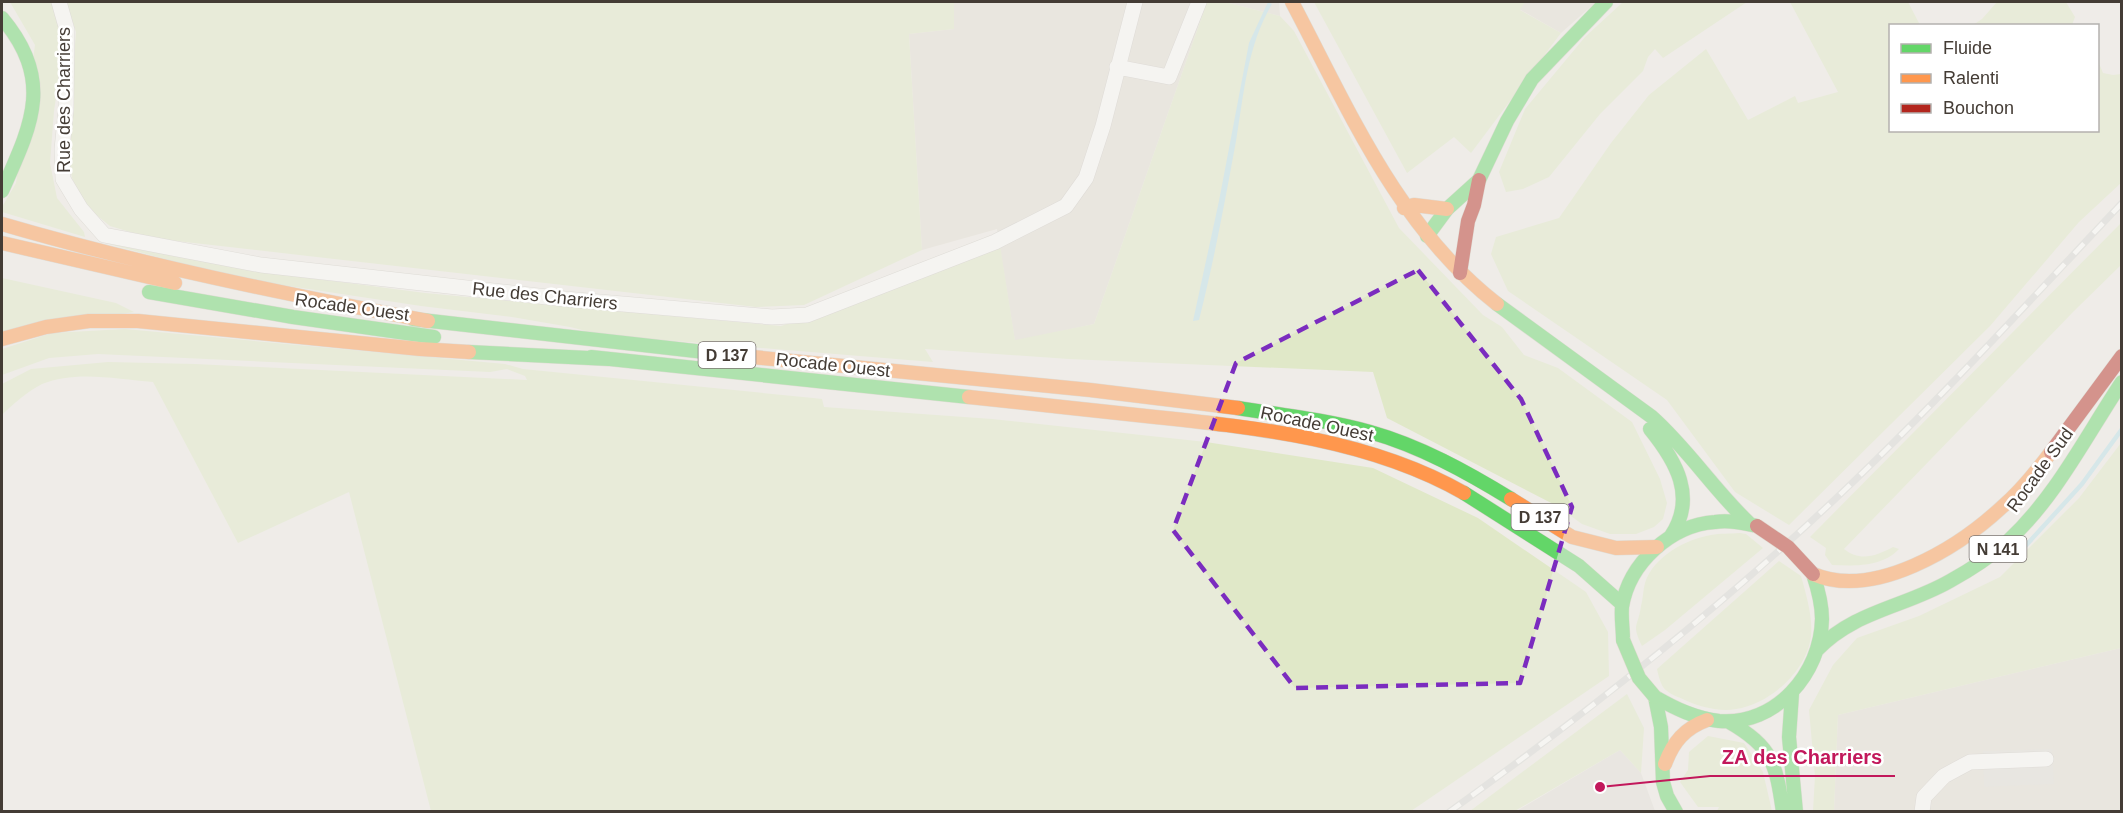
<svg xmlns="http://www.w3.org/2000/svg" width="2123" height="813" font-family="Arial,sans-serif">
<style>
.residential{fill:#e3ddd5}
.industrial{fill:#e2ddd9}
.green{fill:#e0e8c8}
.parking{fill:#e0ddd9}
.water{fill:#b9dfec}
.lines{fill:none;stroke-linecap:round;stroke-linejoin:round}
.stream{stroke:#b9dfec;stroke-width:4.5}
.street-casing{stroke:#cbc8c4;stroke-width:16}
.fast-casing{stroke:#cfc9c1;stroke-width:15}
.slow-casing{stroke:#cfc9c1;stroke-width:15}
.jam-casing{stroke:#cfc9c1;stroke-width:15}
.street{stroke:#fdfcfc;stroke-width:15}
.fast{stroke:#63d668;stroke-width:14}
.slow{stroke:#ff974d;stroke-width:14}
.jam{stroke:#b3261e;stroke-width:14}
.rail-casing{stroke:#d8d8d7;stroke-width:7}
.rail{stroke:#fff;stroke-width:4.5;stroke-dasharray:14;stroke-linecap:butt}
.fast-bridge-casing{stroke:#d1c5b6;stroke-width:15;stroke-linecap:butt}
.jam-bridge-casing{stroke:#d1c5b6;stroke-width:15;stroke-linecap:butt}
.fast-bridge{stroke:#63d668;stroke-width:14}
.jam-bridge{stroke:#b3261e;stroke-width:14}
.marked{fill:none;stroke:#7b2cbf;stroke-width:4.5;stroke-dasharray:12 8;stroke-linejoin:round}
.labels{text-anchor:middle;stroke-width:5;stroke-linejoin:round;paint-order:stroke}
.shield{fill:#fff;stroke:#7c7672;stroke-width:1.5}
.shield-label{font-size:16px;font-weight:bold;fill:#443c35}
.street-label{font-size:18px;fill:#443c35;stroke:#fff}
.leader{fill:none;stroke:#c2185b;stroke-width:2}
.callout-dot{fill:#c2185b;stroke:#fff;stroke-width:2}
.callout-label{font-size:20px;text-anchor:middle;font-weight:bold;fill:#c2185b;stroke:#fff;stroke-width:5;stroke-linejoin:round;paint-order:stroke}
</style>
<rect width="100%" height="100%" fill="#efece8"/>
<path class="residential" d="M954 2H1207L1094 324 1015 341 997 229 922 250 909 34 954 29Z
M1225 2H1279L1280 16Z
M1525 2H1596L1561 33 1519 9Z
M2121 648V811L1834 812 1838 715Z"/>
<path class="industrial" d="M1620 750 1641 773 1655 811 1515 812Z"/>
<path class="green" d="M10 2H53L59 22 60 69 54 111 50 163 57 198 84 232 85 237 2 212V207L16 183 35 45Z
M66 2H954V29L909 34 922 250 804 305 756 307 150 238 110 226 85 206 72 178 67 150 76 32Z
M1207 2H1225L1280 16 1294 31 1399 228 1483 315 1502 327 1524 355 1558 368 1632 422 1660 479 1667 503 1663 519 1654 527 1636 534H1610L1582 524 1557 506 1387 418 1373 372 1069 359 925 349 933 362 602 335 570 327 512 317 421 306 236 278 105 243 248 270 425 293 781 326 830 310 1000 245 1015 340 1094 324Z
M1314 2H1525L1520 10 1561 33 1471 153 1454 137 1407 173Z
M1623 2H1747L1663 58 1655 49 1648 57 1643 71 1600 114 1549 177 1523 189 1506 192 1499 172 1525 109 1585 37Z
M1790 2H1908L1920 25 1890 26V130H2098V61L2103 73 2113 75 2121 74 2122 182 2079 222 1990 326 1789 525 1735 492 1667 400 1508 291 1491 254 1496 237 1559 218 1611 143 1649 95 1706 49 1748 120 1795 96 1798 103 1838 92Z
M1997 2H2066L2075 17 2072 25H1973L1982 19Z
M2121 223V265L2074 311 1844 549C1860 562 1876 556 1893 547L1899 549C1882 567 1855 566 1832 565L1825 555 1826 548 1810 537Z
M2 278 116 303 134 312 2 333Z
M125 329 505 364 523 369 813 398 822 399 824 407 992 419 1206 442 1373 468 1478 518 1586 592 1608 632 1609 676 1411 811H431L349 492 238 543 153 382C118 379 75 370 42 384 28 391 13 404 2 415V384L31 369 108 362 195 364 527 380 525 376 507 369 490 372 98 354 49 358 2 375V349L52 333Z
M2121 443V648L1838 715 1834 811H1813L1815 776 1809 710 1833 665 1857 638 1919 616 2000 577 2079 498Z
M1740 533 1746 534 1763 548 1665 630 1642 646C1631 623 1638 628 1641 606 1643 599 1643 590 1645 583 1653 557 1686 539 1711 535 1720 533 1730 534 1740 533Z
M1779 561 1801 576C1806 594 1813 617 1811 636 1807 671 1770 704 1736 709 1720 712 1701 707 1687 701 1679 697 1668 694 1663 687 1660 682 1658 674 1657 669Z
M1627 694 1644 728 1641 773 1620 750 1515 811H1470Z
M1708 736 1744 743 1763 772 1772 811H1717L1719 807H1698L1680 782 1688 770 1689 752Z"/>
<path class="parking" d="M2052 749 2054 784 1984 787 1983 751Z"/>
<path class="water" d="M1268 2 1272 4C1247 46 1244 94 1236 141 1225 201 1214 261 1199 320L1193 321 1219 201 1249 43Z"/>
<g class="lines">
<path class="stream" d="M2019 553 2082 484 2122 429"/>
<defs>
<path id="street" d="M59 2 67 30 66 110 62 149 63 179 81 209 104 235 261 265 565 299 772 317 807 315 995 242 1066 206 1086 178 1103 126 1135 2
M1117 67 1169 77 1199 2
M1922 812 1924 797 1944 776 1970 762 2046 759"/>
<path id="fast" d="M2 18C55 81 31 126 2 191
M1427 236 1447 209 1479 180 1507 121 1532 79 1606 2
M149 292 293 317 434 337
M1497 304 1652 417C1688 449 1714 490 1749 523
M413 319 722 354
M469 352 609 359
M591 357 969 397
M1238 408C1282 415 1327 420 1370 432 1420 446 1467 472 1511 499
M1650 429C1676 461 1697 497 1671 536
M1464 493 1579 566 1622 604
M1623 640C1623 629 1621 618 1622 607 1629 563 1671 525 1715 522 1730 520 1743 523 1757 526
M1817 650C1854 611 1905 607 1950 581 1970 570 1990 557 2007 542 2056 497 2086 436 2122 382
M1792 694 1789 737 1796 812
M1655 697 1661 727 1663 782 1667 796 1676 812
M1655 697C1676 709 1695 718 1719 721 1776 726 1821 673 1822 619 1822 603 1818 589 1813 574
M1729 722C1773 747 1776 764 1783 812"/>
<path id="slow" d="M1292 2C1349 110 1398 227 1497 304
M1404 208 1414 205 1447 209
M2 224C142 265 285 294 428 321
M2 243 175 283
M2 339 46 327 89 321H138L420 349 469 352
M722 354 1090 390 1238 408
M969 397C1031 404 1093 410 1155 417 1260 428 1371 440 1464 493
M1511 499 1572 537 1616 548 1657 547
M1813 574C1874 600 1958 548 2002 507 2021 491 2036 472 2051 452
M1665 764C1673 742 1685 728 1707 720"/>
<path id="jam" d="M1460 273 1468 221 1474 205 1479 180
M2051 452 2122 356"/>
</defs>
<use href="#street" class="street-casing"/>
<use href="#fast" class="fast-casing"/>
<use href="#slow" class="slow-casing"/>
<use href="#jam" class="jam-casing"/>
<use href="#street" class="street"/>
<use href="#fast" class="fast"/>
<use href="#slow" class="slow"/>
<use href="#jam" class="jam"/>
<defs>
<path id="rail" d="M1449 812C1590 711 1727 603 1852 483 1946 393 2033 297 2122 203"/>
</defs>
<use href="#rail" class="rail-casing"/>
<use href="#rail" class="rail"/>
<defs>
<path id="fast-bridge" d="M1623 640 1639 678 1655 697"/>
<path id="jam-bridge" d="M1757 526 1788 547 1813 574"/>
</defs>
<use href="#fast-bridge" class="fast-bridge-casing"/>
<use href="#jam-bridge" class="jam-bridge-casing"/>
<use href="#fast-bridge" class="fast-bridge"/>
<use href="#jam-bridge" class="jam-bridge"/>
</g>
<path d="M0 0H2123V813H0ZM1418 270 1521 399 1572 507 1520 683 1295 688 1173 530 1236 363Z" fill="#efece8" fill-opacity=".55" fill-rule="evenodd"/>
<path class="marked" d="M1418 270 1521 399 1572 507 1520 683 1295 688 1173 530 1236 363Z"/>
<g class="labels">
<g class="shield">
<rect x="698.5" y="342" width="57" height="26" rx="4.5"/>
<rect x="1511.5" y="504" width="57" height="26" rx="4.5"/>
<rect x="1969.5" y="536" width="57" height="26" rx="4.5"/>
</g>
<g class="shield-label">
<text x="727" y="361">D 137</text>
<text x="1540" y="523">D 137</text>
<text x="1998" y="555">N 141</text>
</g>
<g class="street-label">
<text transform="translate(64 100) rotate(-90)" y="6">Rue des Charriers</text>
<text transform="translate(545 296) rotate(6)" y="6">Rue des Charriers</text>
<text transform="translate(352 307) rotate(8)" y="6">Rocade Ouest</text>
<text transform="translate(833 365) rotate(6)" y="6">Rocade Ouest</text>
<text transform="translate(1317 424) rotate(12)" y="6">Rocade Ouest</text>
<text transform="translate(2040 470) rotate(-54)" y="6">Rocade Sud</text>
</g>
</g>
<path class="leader" d="M1600 787L1710 776H1895"/>
<circle class="callout-dot" cx="1600" cy="787" r="6"/>
<g class="callout-label">
<text x="1802" y="764">ZA des Charriers</text>
</g>
<rect width="2123" height="813" fill="none" stroke="#443c35" stroke-width="6"/>
<rect x="1889" y="24" width="210" height="108" fill="#ffffff" stroke="#b4b1ae" stroke-width="1.5"/>
<rect x="1901" y="44" width="30" height="9" fill="#63d668" stroke="#b4b1ae" stroke-width="1.5"/>
<text x="1943" y="54" font-size="18" fill="#443c35">Fluide</text>
<rect x="1901" y="74" width="30" height="9" fill="#ff974d" stroke="#b4b1ae" stroke-width="1.5"/>
<text x="1943" y="84" font-size="18" fill="#443c35">Ralenti</text>
<rect x="1901" y="104" width="30" height="9" fill="#b3261e" stroke="#b4b1ae" stroke-width="1.5"/>
<text x="1943" y="114" font-size="18" fill="#443c35">Bouchon</text>
</svg>
